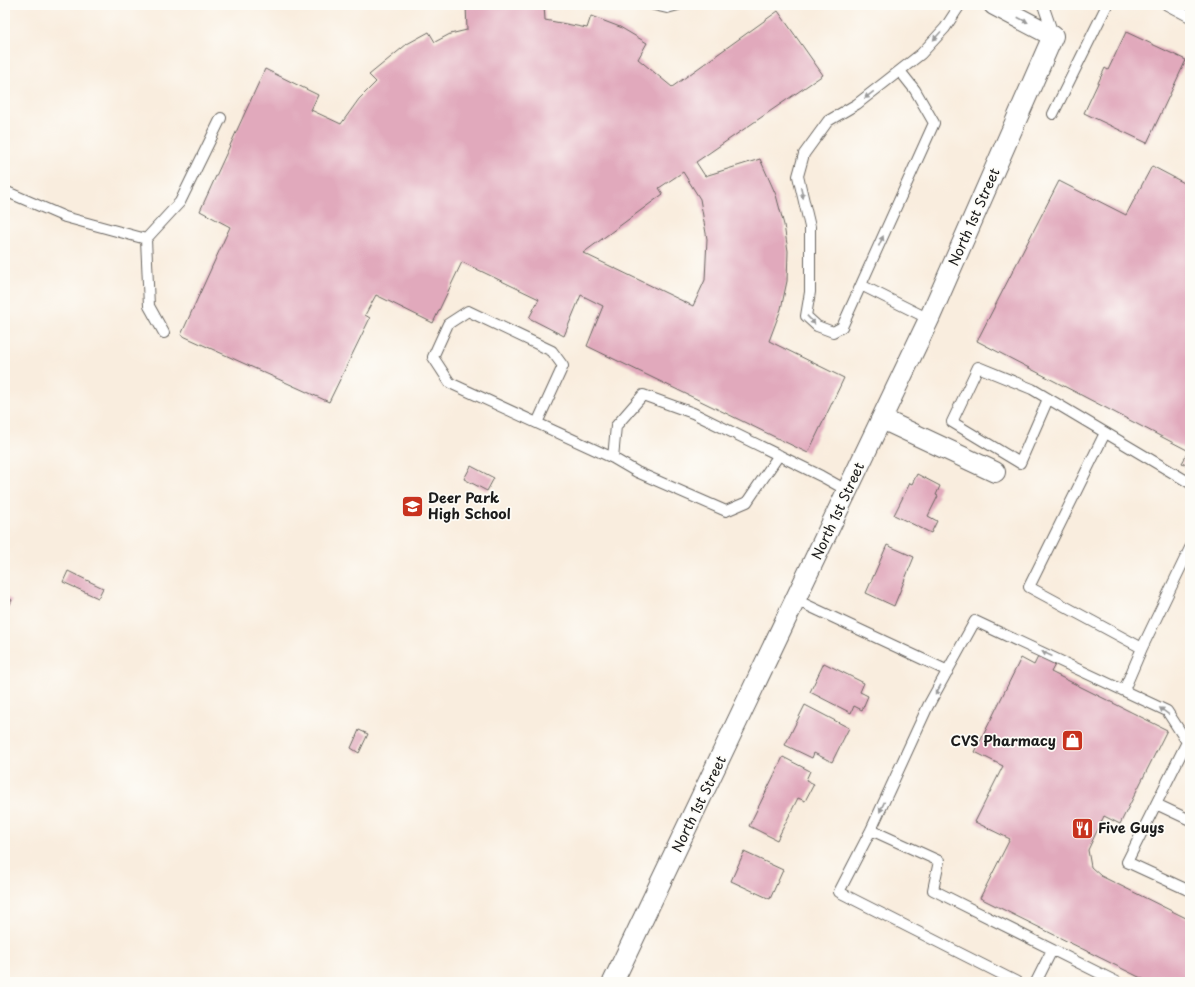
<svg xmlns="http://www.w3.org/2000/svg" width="1195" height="987" font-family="'Playpen Sans',sans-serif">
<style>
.building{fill:#e1a9bc;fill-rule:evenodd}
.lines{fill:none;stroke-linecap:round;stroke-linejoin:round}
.service-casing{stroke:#696560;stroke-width:12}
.minor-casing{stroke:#696560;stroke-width:22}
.service{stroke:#fff;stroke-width:10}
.minor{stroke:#fff;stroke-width:20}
.oneway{fill:#999}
.labels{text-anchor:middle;stroke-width:3.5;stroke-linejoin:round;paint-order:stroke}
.street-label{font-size:14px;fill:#1c1c1c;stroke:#fdfcf7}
.poi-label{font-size:14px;font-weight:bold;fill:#1c1c1c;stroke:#fdfcf7;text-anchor:start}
</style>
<rect width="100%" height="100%" fill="#fdfcf7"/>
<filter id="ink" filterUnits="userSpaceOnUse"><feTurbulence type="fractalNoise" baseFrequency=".025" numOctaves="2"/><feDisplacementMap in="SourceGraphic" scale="8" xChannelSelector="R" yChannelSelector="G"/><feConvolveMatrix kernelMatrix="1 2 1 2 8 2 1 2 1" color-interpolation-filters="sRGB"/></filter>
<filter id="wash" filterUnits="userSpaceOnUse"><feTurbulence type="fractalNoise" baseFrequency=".012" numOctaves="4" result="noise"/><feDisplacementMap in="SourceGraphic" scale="16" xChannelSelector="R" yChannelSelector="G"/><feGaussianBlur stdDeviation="0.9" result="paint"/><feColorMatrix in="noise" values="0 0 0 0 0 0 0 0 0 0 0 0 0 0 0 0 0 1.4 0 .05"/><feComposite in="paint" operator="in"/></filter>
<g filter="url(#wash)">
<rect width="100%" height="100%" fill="#f9edde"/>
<g id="blocks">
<path class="building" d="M466 5H544L545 20 587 28 591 16 620 27 647 43 638 59 672 87 778 11 823 75 696 162 705 176 760 159 776 195 784 225 788 251 787 281 781 309 769 341 844 378 808 453 587 346 603 306 581 295 564 336 529 318 539 299 462 262 433 323 376 295 365 315 370 318 329 402 181 335 230 227 200 211 265 69 318 95 311 110 341 124 359 99 376 82 369 75 407 44 429 32 435 42 450 34 467 30ZM683 172 700 199 707 239 705 280 693 306 583 253 663 194 659 188Z
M1126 32 1186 60 1147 143 1084 113 1105 68 1108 70Z
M1152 166 1190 186V467L1182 463 1189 451 977 341 1059 181 1126 215Z
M471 466 494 478 487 491 464 479Z
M917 474 940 486 936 495 938 496 928 516 937 521 931 533 894 515 910 483 912 484Z
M887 545 914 557 894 606 866 593Z
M68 571 103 588 98 598 63 582Z
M5 597 12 600 5 614Z
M1040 653 1057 661 1051 672 1167 730 1120 824 1104 816 1088 850 1091 867 1101 876 1190 920V982H1149L980 898 1010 839 975 822 1003 766 975 752 1021 658 1034 665Z
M824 663 864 683 860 692 868 696 862 710 854 706 851 713 810 692Z
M805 705 849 728 832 762 814 753 812 758 785 745Z
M359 730 368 734 359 753 351 748Z
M783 757 810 771 806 780 814 784 805 801 798 798 777 840 749 826Z
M744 852 783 870 770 899 731 881Z"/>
</g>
</g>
<g filter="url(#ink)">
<use href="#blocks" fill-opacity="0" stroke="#696560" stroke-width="1"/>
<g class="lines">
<defs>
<path id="service" d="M654 5 667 8 678 5
M1043 5 1053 34
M1167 5 1190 17
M900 71 915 90 934 123 842 327 833 332 817 326 806 316 810 292V227L798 176 804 154 828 121 857 104 921 54 945 28 960 5
M1053 114 1107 5
M5 191 65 217 146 239 180 202 221 118
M146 239 149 306 164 333
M861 285 929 319
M1048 399 1020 463 952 422 978 367 1032 389 1190 483
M537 423 563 366 552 351 468 311 448 324 433 357 450 383 613 458
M1105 433 1029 587 1142 648 1190 548
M779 455 747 502 726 511 637 472 613 458 616 426 643 395 693 413 821 476 848 491
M796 600 948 671
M1124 690 1142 648
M1190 744 1187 742 1127 862 1190 891
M1156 804 1190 820
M871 830 939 861 933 890 1117 982
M1017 982 839 892 871 830 928 706 975 621 1167 711 1187 742
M1036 982 1052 950"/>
<path id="minor" d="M882 419 995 472
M613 982 929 319 1053 36 994 5"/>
</defs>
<use href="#service" class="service-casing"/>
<use href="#minor" class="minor-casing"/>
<use href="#service" class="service"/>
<use href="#minor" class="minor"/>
</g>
<defs><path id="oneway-solid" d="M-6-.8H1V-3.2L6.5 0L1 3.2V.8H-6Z"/></defs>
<g class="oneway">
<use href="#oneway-solid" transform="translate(1023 20) rotate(27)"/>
<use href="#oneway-solid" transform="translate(937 36) rotate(132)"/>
<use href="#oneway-solid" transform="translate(869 95) rotate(142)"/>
<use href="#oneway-solid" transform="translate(802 193) rotate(77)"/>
<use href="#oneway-solid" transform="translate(881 241) rotate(-66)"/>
<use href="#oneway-solid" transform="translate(811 320) rotate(47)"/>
<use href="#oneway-solid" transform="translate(1047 654) rotate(-155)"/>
<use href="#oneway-solid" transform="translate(938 690) rotate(119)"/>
<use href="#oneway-solid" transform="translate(1164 711) rotate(-144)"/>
<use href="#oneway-solid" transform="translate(882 807) rotate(115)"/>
</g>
</g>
<defs>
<symbol id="school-square" viewBox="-11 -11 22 22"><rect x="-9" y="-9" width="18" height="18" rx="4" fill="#c8321e" stroke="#fdfcf7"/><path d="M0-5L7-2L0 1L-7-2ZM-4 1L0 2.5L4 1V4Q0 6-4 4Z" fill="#fff"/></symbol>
<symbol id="shop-square" viewBox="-11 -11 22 22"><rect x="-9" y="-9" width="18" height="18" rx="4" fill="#c8321e" stroke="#fdfcf7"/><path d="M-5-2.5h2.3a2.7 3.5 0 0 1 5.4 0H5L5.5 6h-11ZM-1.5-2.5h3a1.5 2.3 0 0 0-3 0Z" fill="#fff"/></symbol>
<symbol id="restaurant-square" viewBox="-11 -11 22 22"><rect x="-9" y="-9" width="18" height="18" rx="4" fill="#c8321e" stroke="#fdfcf7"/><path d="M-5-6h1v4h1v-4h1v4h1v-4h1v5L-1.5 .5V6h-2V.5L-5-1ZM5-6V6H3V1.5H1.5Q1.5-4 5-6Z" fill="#fff"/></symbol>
</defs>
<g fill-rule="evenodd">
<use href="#school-square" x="400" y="494" width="25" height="25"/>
<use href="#shop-square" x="1060" y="728" width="25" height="25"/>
<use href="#restaurant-square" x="1070" y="816" width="25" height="25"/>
</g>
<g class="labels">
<g class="street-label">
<text transform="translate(974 217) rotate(-66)" y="5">North 1st Street</text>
<text transform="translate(838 511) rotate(-65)" y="5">North 1st Street</text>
<text transform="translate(699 804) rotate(-64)" y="5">North 1st Street</text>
</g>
<g class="poi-label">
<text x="428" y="503">Deer Park<tspan x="428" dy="16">High School</tspan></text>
<text x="1056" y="746" text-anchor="end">CVS Pharmacy</text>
<text x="1098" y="833">Five Guys</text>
</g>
</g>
<rect width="1195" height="987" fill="none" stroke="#fdfcf7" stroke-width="20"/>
</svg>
